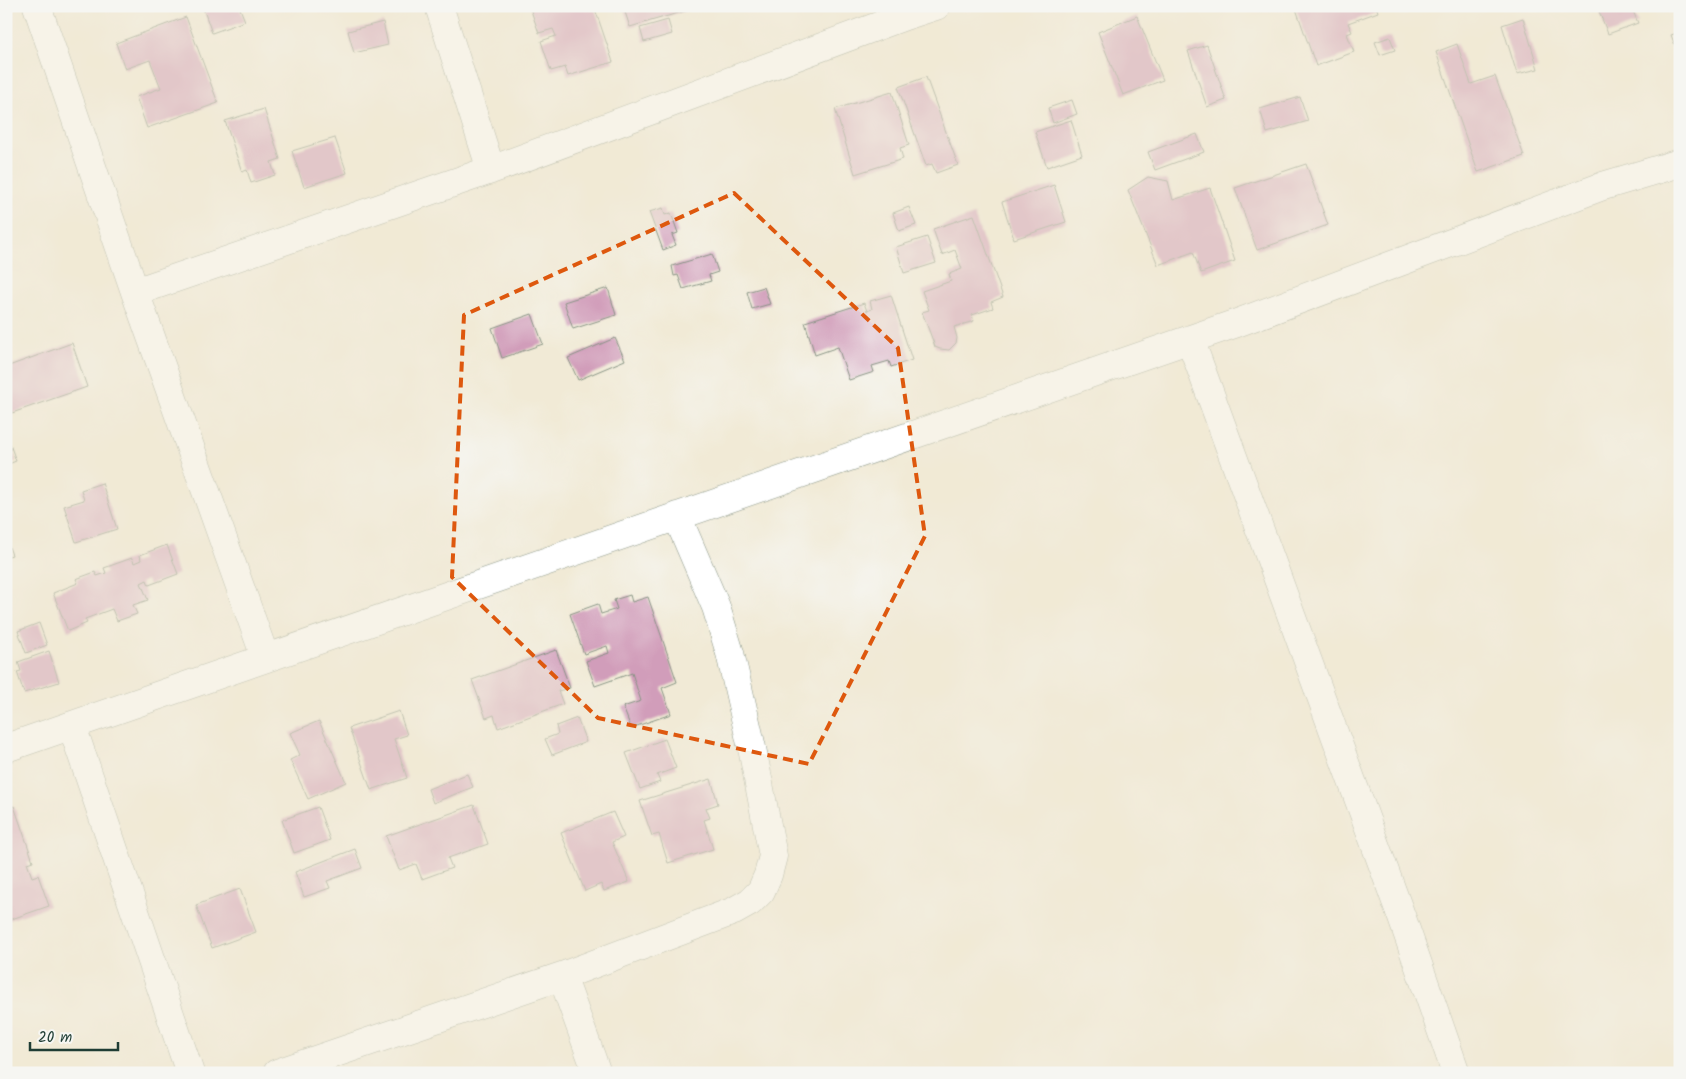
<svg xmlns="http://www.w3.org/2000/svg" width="1686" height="1079" font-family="Kalam,sans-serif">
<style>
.building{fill:#d19dba}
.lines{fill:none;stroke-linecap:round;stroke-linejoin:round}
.street-casing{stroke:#889485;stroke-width:29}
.street{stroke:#fff;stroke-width:28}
.marked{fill:none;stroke:#de580e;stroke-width:4;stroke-dasharray:10 6;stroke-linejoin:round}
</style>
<rect width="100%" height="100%" fill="#f6f6f2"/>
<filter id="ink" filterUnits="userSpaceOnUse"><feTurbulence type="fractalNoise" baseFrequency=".02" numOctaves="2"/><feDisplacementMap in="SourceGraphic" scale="10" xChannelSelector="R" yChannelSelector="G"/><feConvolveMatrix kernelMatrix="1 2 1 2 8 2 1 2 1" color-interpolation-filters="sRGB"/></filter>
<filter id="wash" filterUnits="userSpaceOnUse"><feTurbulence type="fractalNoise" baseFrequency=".0096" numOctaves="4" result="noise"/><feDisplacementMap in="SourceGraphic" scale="20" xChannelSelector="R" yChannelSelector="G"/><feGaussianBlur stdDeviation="1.12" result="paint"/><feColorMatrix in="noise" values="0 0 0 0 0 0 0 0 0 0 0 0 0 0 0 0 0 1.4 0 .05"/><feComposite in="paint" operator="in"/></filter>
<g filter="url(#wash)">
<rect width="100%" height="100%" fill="#f1ead6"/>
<g id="blocks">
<path class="building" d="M207 6H239L245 21 212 33 203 8Z
M535 6H594L613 62 568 76 565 67 551 71 541 41 556 36 553 29 539 33 530 8Z
M623 6H699V7L630 27Z
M1295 6H1376L1378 12 1348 23 1352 32 1347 34 1354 52 1316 66Z
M1597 6H1631L1638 23 1608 34Z
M1137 16 1163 80 1123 95 1098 32Z
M186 17 218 103 147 128 136 97 161 88 150 60 125 69 116 43Z
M1523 18 1538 69 1517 74 1502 25Z
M668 20 672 34 644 42 640 28Z
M383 22 388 45 354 53 348 31Z
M1680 32V58L1671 35Z
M1390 37 1395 50 1380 55 1375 42Z
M1457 44 1471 84 1495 76 1524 156 1478 172 1436 52Z
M1207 45 1226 100 1207 107 1188 51Z
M926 77 958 165 936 173 932 164 926 166 898 87Z
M892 92 909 145 900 148 903 159 855 174 835 109Z
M1300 97 1308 121 1267 133 1260 109Z
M1072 100 1077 114 1053 123 1048 108Z
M264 109 280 159 271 162 275 175 251 183 247 170 242 172 225 121Z
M1071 120 1082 155 1047 167 1035 132Z
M1197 134 1204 152 1155 170 1148 152Z
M335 138 347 173 304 187 292 151Z
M1306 164 1328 225 1257 250 1235 188Z
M1148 177 1168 181 1173 200 1210 188 1235 261 1201 273 1193 252 1158 265 1128 190Z
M1054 185 1066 222 1014 239 1002 202Z
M909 207 916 225 899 231 893 213Z
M663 208 665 215 671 213 678 233 672 235 676 245 663 250 649 212Z
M974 215 1003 297 991 302 993 308 972 315 974 321 954 327 957 338 956 343 949 350 940 349 935 347 933 341 922 312 929 310 922 291 951 281 949 274 962 269 955 250 942 255 933 229Z
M927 237 936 263 904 273 896 247Z
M712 254 718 272 709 275 711 281 683 289 678 275 674 276 672 266Z
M764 287 770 304 752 309 747 292Z
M608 288 616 315 573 329 564 302Z
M891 295 912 360 891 367 889 361 872 366 874 372 849 380 838 347 815 355 805 322 864 303 867 311 872 309 870 301Z
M532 314 543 344 502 358 492 328Z
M615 338 625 360 578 380 568 358Z
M72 343 87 387 12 413 6 398V367Z
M6 433 16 461 6 465Z
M102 483 117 529 76 542 64 506 84 500 81 490Z
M6 539 12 555 6 557Z
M167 545 178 574 149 585 147 580 141 583 148 600 133 605 137 614 117 621 112 609 85 619 87 623 68 631 53 593 78 583 76 579 95 572 97 576 106 573 104 568 132 558 134 563 141 560 140 555Z
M630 595 632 602 648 597 677 682 662 688 671 714 631 728 623 707 641 701 632 673 595 686 586 661 609 653 607 646 584 654 570 614 598 604 601 614 617 609 614 600Z
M39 623 47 645 26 653 18 631Z
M556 650 570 688 558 691 563 704 498 728 494 715 486 718 472 680Z
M49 651 59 682 24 693 17 672 21 671 18 662Z
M399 711 407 735 394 739 407 778 371 790 349 728Z
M577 718 586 742 552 755 545 739 558 734 556 726Z
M319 721 346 782 308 799 290 760 300 755 290 733Z
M665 739 676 768 657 775 660 782 640 789 626 753Z
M467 774 473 787 433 803 428 789Z
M711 779 718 804 706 808 710 818 704 820 713 849 668 863 659 834 652 836 640 801Z
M474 805 488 844 448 858 452 868 422 879 416 864 399 870 386 836Z
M14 806 33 861 27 863 32 877 38 875 49 906 6 921V809Z
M318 807 330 840 294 853 282 820Z
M613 812 624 837 612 842 629 882 604 891 601 884 585 891 561 833Z
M355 849 362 868 327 881 330 888 304 897 295 872Z
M240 889 256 932 212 948 196 905Z"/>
</g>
</g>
<g filter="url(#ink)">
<use href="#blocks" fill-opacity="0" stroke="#889485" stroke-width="1"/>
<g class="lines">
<defs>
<path id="street" d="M37 6 135 292 265 657
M439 6 491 170
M135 292 491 170 905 16 936 6
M1190 339 1402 918 1456 1073
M72 726 190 1073
M6 748 1237 323 1603 186 1680 163
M562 976 597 1073
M277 1073 562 976 734 911 750 902 761 891 768 875 773 856 752 748 730 653 716 607 677 516"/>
</defs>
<use href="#street" class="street-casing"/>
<use href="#street" class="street"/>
</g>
</g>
<path d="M0 0H1686V1079H0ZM734 193 898 348 925 536 809 764 598 718 452 577 464 315Z" fill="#f1ead6" fill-opacity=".55" fill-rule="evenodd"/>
<path class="marked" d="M734 193 898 348 925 536 809 764 598 718 452 577 464 315Z"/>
<rect width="1686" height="1079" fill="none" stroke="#f6f6f2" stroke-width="25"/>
<path d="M30 1042v8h88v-8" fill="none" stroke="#1f3d34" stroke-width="2.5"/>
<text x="38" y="1042" font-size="15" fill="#1f3d34" stroke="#f6f6f2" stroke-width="4" paint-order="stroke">20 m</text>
</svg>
